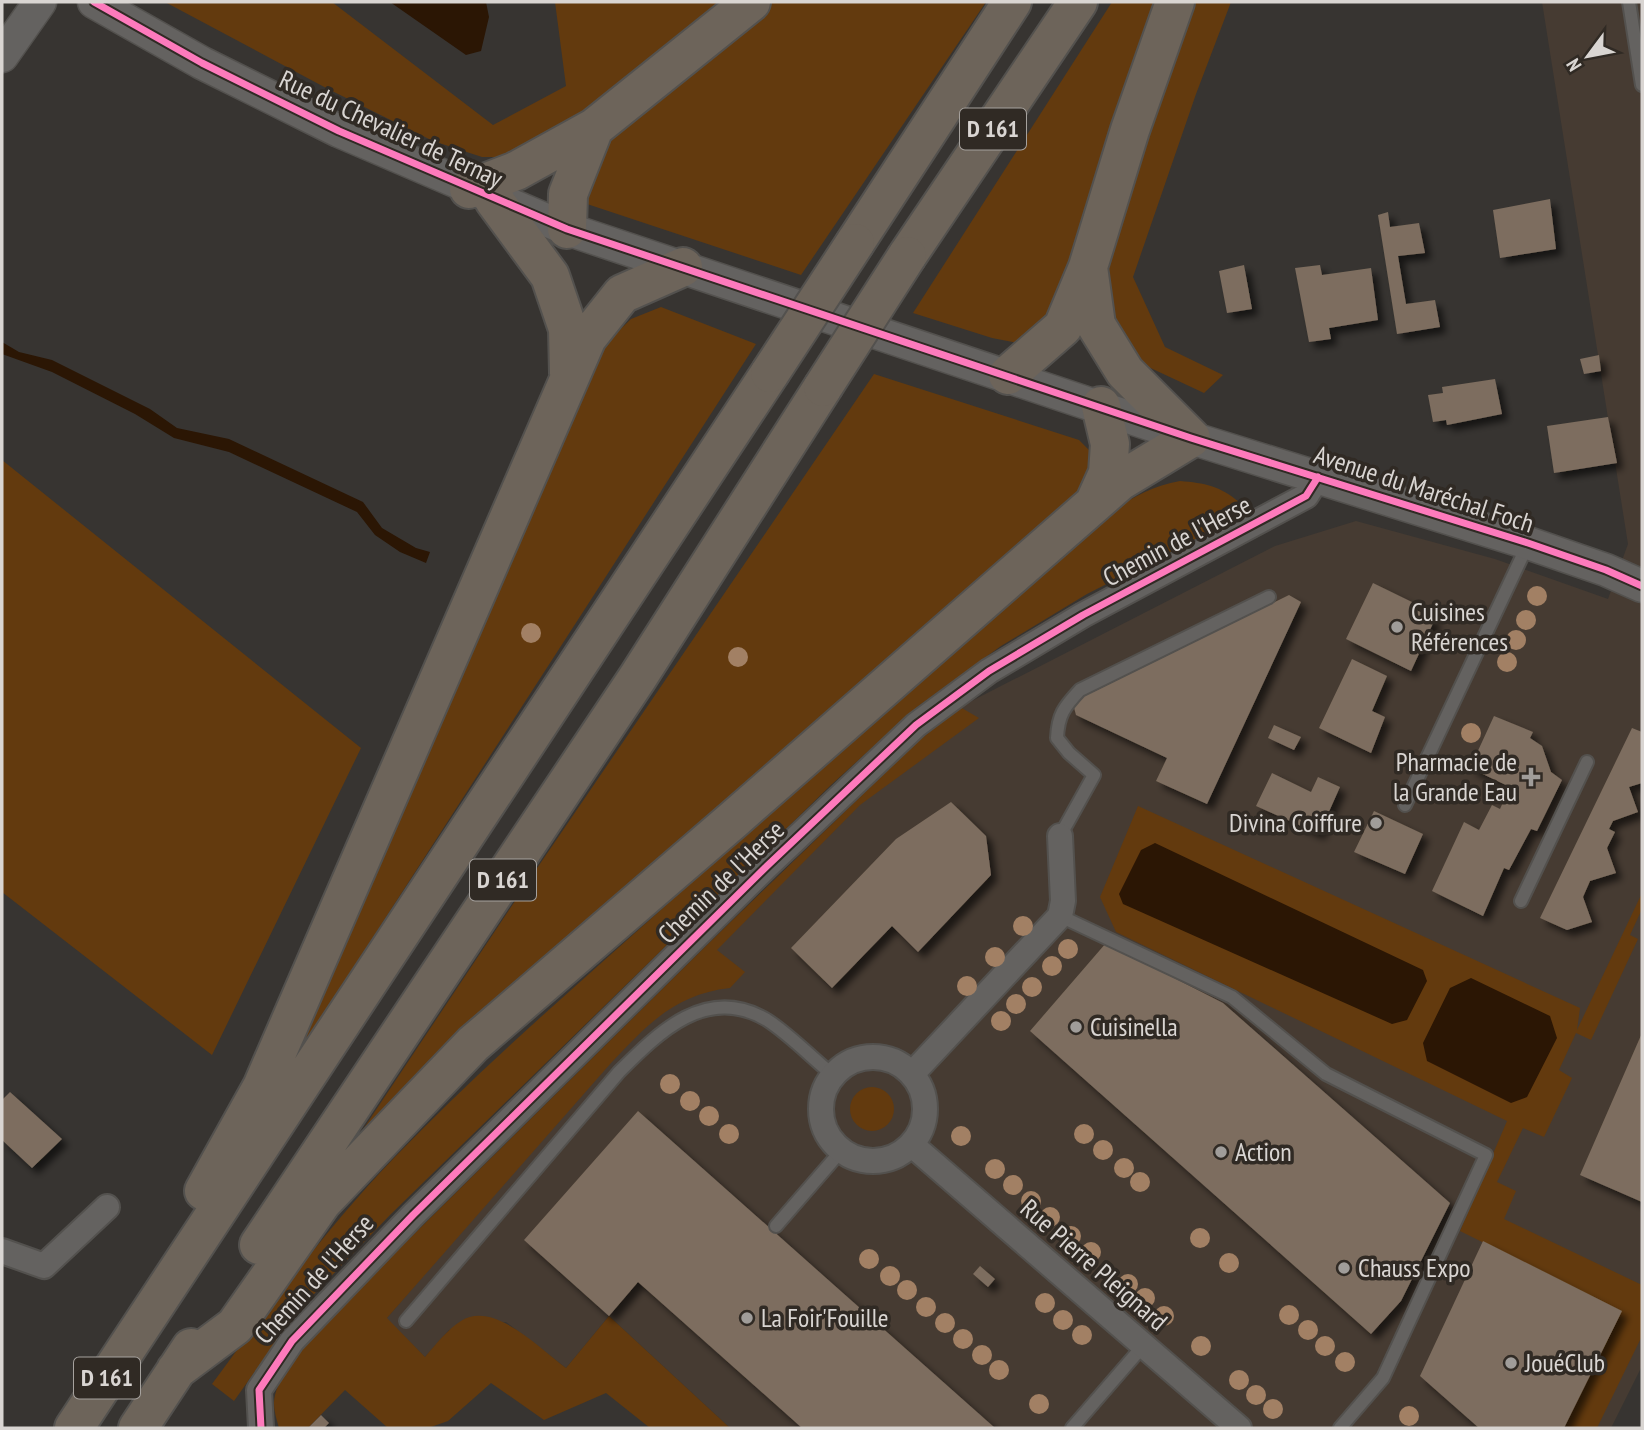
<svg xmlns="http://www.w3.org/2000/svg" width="1644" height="1430" font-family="'PT Sans Narrow',sans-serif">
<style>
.built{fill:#463b32}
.green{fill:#633a0e}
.water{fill:#2b1604}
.building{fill:#7d6d5e;filter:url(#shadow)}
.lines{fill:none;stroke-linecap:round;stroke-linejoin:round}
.service-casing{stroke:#53514e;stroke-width:16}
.minor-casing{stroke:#53514e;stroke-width:28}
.tertiary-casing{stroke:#53514e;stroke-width:35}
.primary-casing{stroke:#53514e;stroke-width:42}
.service{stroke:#646260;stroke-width:12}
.minor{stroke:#646260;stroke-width:24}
.tertiary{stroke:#646260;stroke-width:32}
.primary{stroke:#6d645a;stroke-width:38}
.primary-bridge-casing{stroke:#53514e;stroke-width:42;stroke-linecap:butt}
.primary-bridge{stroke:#6d645a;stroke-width:38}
.cycleway-casing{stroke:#302a24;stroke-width:11}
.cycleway{stroke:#fd7abc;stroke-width:7}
.tree{fill:#a28064}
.poi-dot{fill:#a09d9a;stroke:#302a24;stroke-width:2.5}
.labels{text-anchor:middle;stroke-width:7;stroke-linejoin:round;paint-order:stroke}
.shield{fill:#302a24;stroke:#a6a29e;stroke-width:2}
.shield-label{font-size:24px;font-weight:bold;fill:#d9d5d2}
.street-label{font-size:26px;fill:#d9d5d2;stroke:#302a24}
.poi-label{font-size:26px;fill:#d9d5d2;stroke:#302a24;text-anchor:start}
</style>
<defs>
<filter id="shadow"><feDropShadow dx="6" dy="6" stdDeviation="3.5" flood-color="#0009"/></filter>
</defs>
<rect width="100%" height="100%" fill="#373431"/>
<path class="built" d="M1542 2H1642V1366L1611 1428H730L609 1316 566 1368 506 1322 449 1330 425 1357 386 1319 710 942 915 744 960 707 1275 546 1356 521 1495 559 1608 599 1628 544Z"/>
<path class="green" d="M165 2H332L493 125 566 86 555 2H724L554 136 499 157H482L433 141 328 89Z
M766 2H986L801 275 581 202 593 149Z
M1112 2H1163L1062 304 1018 343 992 338 913 313Z
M1192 2H1231L1196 94 1133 277 1165 347 1223 375 1204 393 1142 364 1117 339 1104 272Z
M661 307 756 344 284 1075 596 353 631 319Z
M874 374 1079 440 1093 454 1090 477 1074 503 332 1176 531 877Z
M2 460 361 748 212 1055 2 892Z
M1180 481C1205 483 1220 486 1239 502L1237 518 1087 594 1001 646 917 707 831 785 390 1215 315 1293 275 1343 234 1401 212 1384C269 1307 326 1229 393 1159 487 1061 591 973 692 882 829 759 967 637 1106 515 1130 499 1151 486 1180 481Z
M960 707 979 718 860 805 717 950 745 972 730 988C675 994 647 1025 611 1063L387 1318 425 1357C436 1344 447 1330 461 1321 494 1300 540 1349 566 1368L609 1316 730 1428H650L606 1393 544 1420 491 1383 448 1421 428 1428H388L345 1390 308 1428H279C276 1417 272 1406 275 1395 283 1366 314 1335 334 1313L710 942 915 744Z
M1138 806 1580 1008 1577 1030 1642 893V909L1630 935 1638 939 1591 1040 1576 1033 1559 1070 1572 1078 1544 1137 1523 1128 1497 1182 1516 1191 1504 1219 1642 1285V1336L1597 1428H1564L1621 1311 1460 1231 1507 1121 1116 932 1100 897Z
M850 1109a22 22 0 1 1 44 0a22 22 0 1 1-44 0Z"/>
<path class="water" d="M390 2H486L489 17 481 51 466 55Z
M2 342 19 352 52 360 150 409 177 428 229 439 363 502 382 528 416 548 430 552 426 563 400 552 375 535 357 512 229 452 174 438 135 414 52 372 2 354Z
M1155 843 1423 970 1427 981 1407 1020 1392 1024 1123 904 1119 894 1141 850Z
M1471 978 1550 1016 1557 1038 1527 1097 1511 1103 1427 1061 1423 1043 1450 988Z"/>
<path class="building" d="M1550 199 1556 249 1500 258 1493 210Z
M1388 212 1390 227 1419 223 1425 253 1398 256 1406 304 1435 300 1440 327 1397 334 1378 215Z
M1244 265 1252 309 1227 313 1219 271Z
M1320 265 1322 275 1371 268 1378 320 1329 328 1331 339 1309 342 1295 268Z
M1599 355 1601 371 1584 374 1580 359Z
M1495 379 1502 414 1447 425 1446 420 1433 422 1428 395 1443 393 1442 387Z
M1608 417 1617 463 1554 473 1547 426Z
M1373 583 1416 604 1414 609 1435 619 1411 671 1346 639Z
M1289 595 1301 602 1207 804 1156 781 1167 758 1076 715 1073 704 1087 691 1093 692Z
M1352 659 1387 676 1372 711 1385 717 1371 753 1319 728Z
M1494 716 1533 732 1530 738 1542 746 1551 772 1562 780 1537 831 1531 829 1509 870 1504 868 1483 916 1432 891 1464 822 1479 830 1492 805 1500 809 1510 787 1470 768Z
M1274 725 1301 737 1294 750 1268 738Z
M1632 728 1642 732V783L1629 787 1638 812 1613 821 1609 829 1615 832 1607 848 1616 873 1590 881 1583 897 1592 922 1567 930 1540 918Z
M1272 773 1311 792 1318 777 1340 787 1319 834 1256 806Z
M951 802 986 836 991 875 918 952 892 926 832 988 791 948 896 839Z
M1374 811 1423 834 1405 874 1354 852Z
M1106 943 1223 1003 1450 1203 1401 1301 1371 1334 1030 1031Z
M1642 1033V1202L1580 1175Z
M10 1092 62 1139 32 1168 2 1140V1100Z
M638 1111 995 1428H802L638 1282 609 1316 524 1240Z
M1483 1241 1622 1311 1564 1428H1479L1420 1376Z
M980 1266 995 1279 988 1287 973 1274Z
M321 1415 329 1423 324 1428H308Z"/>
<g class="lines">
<defs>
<path id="service" d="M1629 2 1642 85
M1405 805 1528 544
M1060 836 1094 775 1069 753 1057 738C1058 715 1064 707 1080 690L1269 597
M1521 901 1587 762
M1060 916 1232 997 1326 1074 1486 1155 1383 1378 1340 1428
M776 1226 841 1151
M406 1321 619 1072C659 1032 707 984 767 1020 789 1034 812 1058 833 1075
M1072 1428 1143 1346"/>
<path id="minor" d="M821 1109a52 52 0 1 1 104 0a52 52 0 1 1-104 0Z
M912 1074 1060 916 1063 901 1060 836
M912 1145 1239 1428
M2 1251 44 1266 107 1207
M261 1428 259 1390 292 1341 413 1215 767 866 916 725 989 671 1083 615 1306 496 1318 477"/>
<path id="tertiary" d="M94 2 202 63 339 131 567 229 1191 438 1528 543 1606 570 1642 586
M2 56 40 2"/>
<path id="primary" d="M469 189 516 171 594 128 751 2
M494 200 550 276 568 329 569 373
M567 229 568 194 594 128
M855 243 1012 2
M907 256 1078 2
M1008 375 1063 327 1088 267 1130 130 1175 2
M1094 504 1108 473 1110 444 1101 406
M204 1191 262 1087 587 338 622 294 683 267
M259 1245 638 677 823 387
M176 1370 235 1326 322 1202 473 1044 733 820 1120 481 1191 438 1125 372 1096 325 1088 267
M74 1428 770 373
M138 1428 191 1348"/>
</defs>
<use href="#service" class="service-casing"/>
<use href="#minor" class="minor-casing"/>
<use href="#tertiary" class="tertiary-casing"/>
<use href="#primary" class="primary-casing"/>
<use href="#service" class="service"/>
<use href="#minor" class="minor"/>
<use href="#tertiary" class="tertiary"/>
<use href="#primary" class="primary"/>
<defs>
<path id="primary-bridge" d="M770 373 855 243
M823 387 907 256"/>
</defs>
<use href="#primary-bridge" class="primary-bridge-casing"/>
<use href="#primary-bridge" class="primary-bridge"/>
<defs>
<path id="cycleway" d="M94 2 202 63 339 131 567 229 1191 438 1528 543 1606 570 1642 586
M261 1428 259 1390 292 1341 413 1215 767 866 916 725 989 671 1083 615 1306 496 1318 477"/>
</defs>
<use href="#cycleway" class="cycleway-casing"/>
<use href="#cycleway" class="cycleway"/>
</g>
<g class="tree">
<circle cx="1537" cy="596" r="10"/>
<circle cx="1526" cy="620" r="10"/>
<circle cx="531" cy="633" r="10"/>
<circle cx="1516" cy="640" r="10"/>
<circle cx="738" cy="657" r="10"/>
<circle cx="1507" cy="662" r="10"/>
<circle cx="1471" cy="733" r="10"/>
<circle cx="1023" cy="926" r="10"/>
<circle cx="1068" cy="949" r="10"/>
<circle cx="995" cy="957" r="10"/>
<circle cx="1052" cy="966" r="10"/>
<circle cx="967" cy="986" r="10"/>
<circle cx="1032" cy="987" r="10"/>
<circle cx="1016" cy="1004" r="10"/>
<circle cx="1001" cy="1021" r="10"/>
<circle cx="670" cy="1084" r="10"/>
<circle cx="690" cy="1101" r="10"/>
<circle cx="709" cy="1116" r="10"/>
<circle cx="729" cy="1134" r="10"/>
<circle cx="1084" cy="1134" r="10"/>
<circle cx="961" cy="1136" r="10"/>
<circle cx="1103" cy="1150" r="10"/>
<circle cx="1124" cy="1168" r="10"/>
<circle cx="995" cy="1169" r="10"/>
<circle cx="1140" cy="1182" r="10"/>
<circle cx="1013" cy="1185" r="10"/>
<circle cx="1031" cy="1201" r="10"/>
<circle cx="1050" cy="1217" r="10"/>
<circle cx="1071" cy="1236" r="10"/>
<circle cx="1200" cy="1238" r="10"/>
<circle cx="1091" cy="1252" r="10"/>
<circle cx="869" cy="1259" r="10"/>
<circle cx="1229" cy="1263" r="10"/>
<circle cx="890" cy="1276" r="10"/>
<circle cx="1128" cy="1284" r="10"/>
<circle cx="907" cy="1290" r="10"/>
<circle cx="1145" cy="1298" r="10"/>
<circle cx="1045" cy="1303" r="10"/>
<circle cx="926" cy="1307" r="10"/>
<circle cx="1289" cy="1315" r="10"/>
<circle cx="1164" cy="1316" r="10"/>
<circle cx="1063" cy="1320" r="10"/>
<circle cx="945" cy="1323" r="10"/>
<circle cx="1308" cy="1330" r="10"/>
<circle cx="1082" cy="1335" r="10"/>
<circle cx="963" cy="1339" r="10"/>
<circle cx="1201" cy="1346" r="10"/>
<circle cx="1325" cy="1346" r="10"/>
<circle cx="982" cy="1355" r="10"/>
<circle cx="1345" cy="1362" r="10"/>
<circle cx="999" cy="1370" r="10"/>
<circle cx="1239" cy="1380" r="10"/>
<circle cx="1256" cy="1395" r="10"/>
<circle cx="1039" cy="1404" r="10"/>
<circle cx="1273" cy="1409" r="10"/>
<circle cx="1409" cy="1416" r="10"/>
</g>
<g class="poi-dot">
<circle cx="1397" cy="627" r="7"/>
<path d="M1527.5 766.5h7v7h7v7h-7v7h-7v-7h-7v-7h7z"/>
<circle cx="1376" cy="823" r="7"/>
<circle cx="1076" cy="1027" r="7"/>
<circle cx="1221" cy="1152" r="7"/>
<circle cx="1344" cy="1268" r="7"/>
<circle cx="747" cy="1318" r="7"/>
<circle cx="1511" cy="1363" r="7"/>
</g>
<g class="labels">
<g class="shield">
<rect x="960" y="108.5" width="66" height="41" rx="5"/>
<rect x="470" y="859.5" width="66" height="41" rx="5"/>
<rect x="74" y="1357.5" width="66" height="41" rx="5"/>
</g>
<g class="shield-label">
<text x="993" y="137">D 161</text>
<text x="503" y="888">D 161</text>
<text x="107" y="1386">D 161</text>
</g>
<g class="street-label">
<text transform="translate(391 129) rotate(25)" y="9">Rue du Chevalier de Ternay</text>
<text transform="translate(1424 489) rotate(18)" y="9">Avenue du Maréchal Foch</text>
<text transform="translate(1177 541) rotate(-28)" y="9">Chemin de l'Herse</text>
<text transform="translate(721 882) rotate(-44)" y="9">Chemin de l'Herse</text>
<text transform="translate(1094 1265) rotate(41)" y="9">Rue Pierre Pleignard</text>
<text transform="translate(314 1279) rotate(-48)" y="9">Chemin de l'Herse</text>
</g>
<g class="poi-label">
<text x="1411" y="621">Cuisines<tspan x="1411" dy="30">Références</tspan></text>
<text x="1517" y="771" text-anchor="end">Pharmacie de<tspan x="1517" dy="30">la Grande Eau</tspan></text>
<text x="1362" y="832" text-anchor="end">Divina Coiffure</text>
<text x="1090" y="1036">Cuisinella</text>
<text x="1235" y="1161">Action</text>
<text x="1358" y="1277">Chauss Expo</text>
<text x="761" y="1327">La Foir'Fouille</text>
<text x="1525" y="1372">JouéClub</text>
</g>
</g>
<rect width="1644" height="1430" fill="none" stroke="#d9d5d2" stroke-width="7"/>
<g transform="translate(1588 56) rotate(238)" stroke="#302a24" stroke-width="5" paint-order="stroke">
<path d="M0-5L12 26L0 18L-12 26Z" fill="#d9d5d2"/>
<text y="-10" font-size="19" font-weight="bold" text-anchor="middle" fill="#d9d5d2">N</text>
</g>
</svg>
